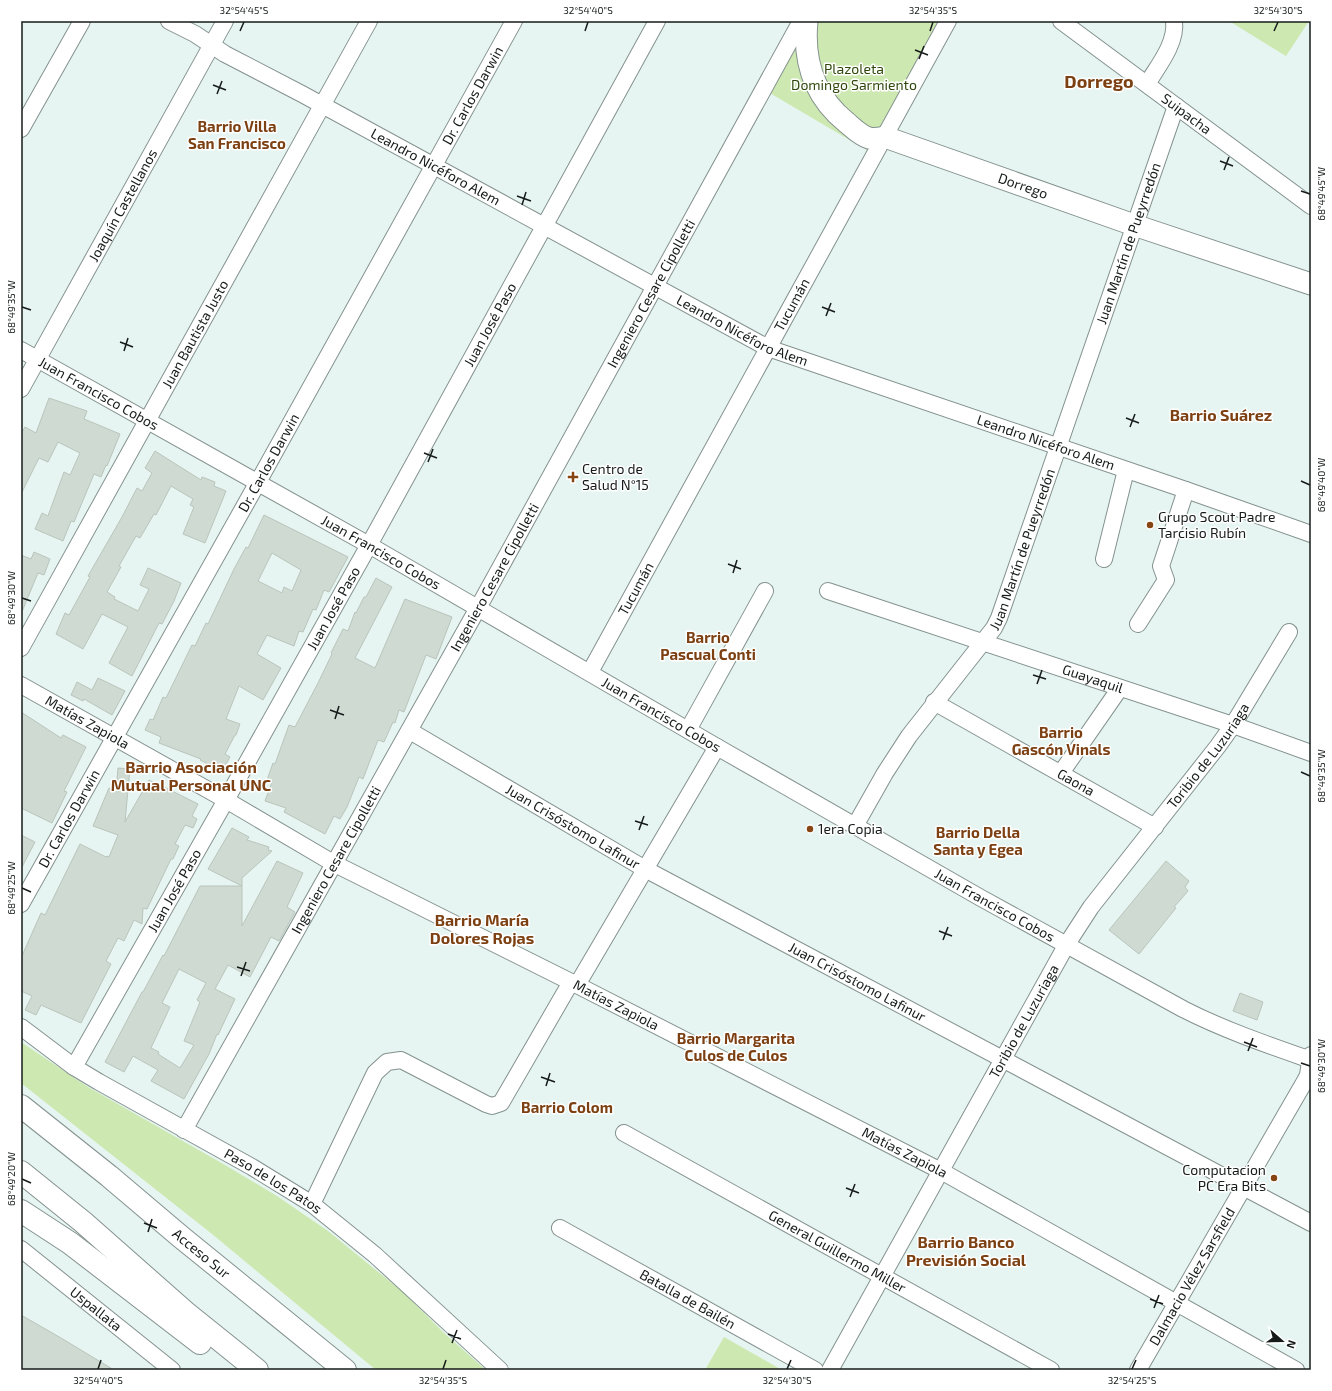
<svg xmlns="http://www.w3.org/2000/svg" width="1332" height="1391" font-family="'Exo 2',sans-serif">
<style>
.green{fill:#cde8b0}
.building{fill:#cfdad2;stroke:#b9c4bc;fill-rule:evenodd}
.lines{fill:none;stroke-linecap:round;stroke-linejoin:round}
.minor-casing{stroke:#84928f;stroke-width:18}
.major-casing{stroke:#84928f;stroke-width:23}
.highway-casing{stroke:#84928f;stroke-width:24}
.minor{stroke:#fff;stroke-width:16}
.major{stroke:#fff;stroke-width:21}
.highway{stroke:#fff;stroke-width:22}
.ticks{fill:none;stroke:#161b1a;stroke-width:1.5}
.poi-dot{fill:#874513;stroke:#fff;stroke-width:1.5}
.labels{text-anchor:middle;stroke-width:3;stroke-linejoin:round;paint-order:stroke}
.park-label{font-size:14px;fill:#31480d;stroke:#fff}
.street-label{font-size:14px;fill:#161b1a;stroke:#fff}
.poi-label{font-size:14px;fill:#161b1a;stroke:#fff;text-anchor:start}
.neighbourhood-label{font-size:15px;font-weight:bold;fill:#7c4013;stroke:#fff}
.quarter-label{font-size:16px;font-weight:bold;fill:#7c4013;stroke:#fff}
.district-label{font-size:18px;font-weight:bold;fill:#7c4013;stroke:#fff}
.neatline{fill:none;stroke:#161b1a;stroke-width:1.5}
.ticks-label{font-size:10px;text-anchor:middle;fill:#161b1a}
</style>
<rect width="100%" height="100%" fill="#e6f5f1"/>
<path class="green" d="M801 21H948L875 155 763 89Z
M1229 21H1309L1286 56Z
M21 1042 88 1087 225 1165 277 1196 328 1231 404 1293 444 1333 486 1370H376L212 1234 21 1083Z
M724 1337 782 1370H705Z"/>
<path class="building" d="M49 398 87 411 84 419 120 434 107 466 106 465 101 477 94 474 74 522 71 521 63 541 35 529 42 513 48 516 64 472 70 475 80 453 58 442 48 462 39 458 21 494V434L25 427 36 433Z
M155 451 201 480 202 477 215 482 214 486 226 491 205 543 183 534 194 507 190 505 193 499 171 486 156 515 154 514 140 538 136 536 119 566 121 567 107 592 115 597 114 599 138 611 149 589 140 585 148 568 181 583 174 601 162 624 159 623 132 676 109 663 128 627 102 614 83 649 56 634 65 613 69 615 90 577 88 576 122 517 137 488 142 491 152 473 145 468Z
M264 515 348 557 329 592 324 590 316 610 313 609 303 632 299 631 294 646 267 635 257 654 281 668 263 700 239 686 226 719 240 724 236 735H235L225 754 230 757 222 771 200 760 201 759 159 743 161 737 145 730 150 719 153 720 163 697 166 698 192 645 195 646 206 623 208 624 234 569 246 547 248 548ZM272 553 301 570 292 591 284 587 282 593 258 581Z
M34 552 50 559 44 575 38 573 21 614V555L31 559Z
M376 578 392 587 355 658 375 668 405 599 452 617 436 659 426 655 404 712 399 710 395 723 393 722 384 742 378 740 363 779 359 777 347 807 340 819 334 816 325 834 284 812 286 808 265 801 272 782 267 780 273 763 275 764 289 725 295 727 318 683 332 654 331 653 343 629 348 631 355 612 356 613 364 597H366Z
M98 678 125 691 112 715 84 699 83 701 71 695 77 682 92 690Z
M21 712 61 738 63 735 86 747 64 791 67 792 52 823 21 808Z
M118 768 130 769 125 822 149 780 164 788V787L198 804 192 816 197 819 193 828 185 825 175 844 179 846 173 859H171L147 909 143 908 142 924 134 920 124 941 118 938 106 961 111 964 81 1023 41 1005 36 1015 25 1010 32 996 21 991V958L41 913 45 915 80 844 106 857 107 856 109 857 118 835 93 826 109 788 116 790Z
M232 828 249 837 247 840 269 847 268 850 272 851 242 878V926L277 861 303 873 287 907 295 912 279 941 271 937 250 977 228 965 215 989 235 999 218 1035 217 1034 209 1054 184 1099 151 1081 158 1070 133 1056 124 1072 105 1062 142 992H143L163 955 164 956 200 886H242L208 869ZM179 969 206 983 197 1000 200 1002 184 1041 194 1045 180 1068 158 1054 159 1052 151 1048 170 1007 162 1003Z
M21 835 35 842 21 869Z
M1166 861 1189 881 1185 887 1188 891 1174 907 1176 908 1139 954 1109 930Z
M1240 993 1263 1002 1257 1020 1233 1011Z
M21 1315 61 1338 114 1370H21Z"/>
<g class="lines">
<defs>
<g id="minor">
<path id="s1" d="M169 21 195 34 225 54 302 94 768 348 1186 490 1311 534"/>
<path id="s2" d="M1061 21 1311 206"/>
<path d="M1147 84C1158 66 1177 43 1174 21"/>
<path d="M21 129 82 21"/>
<path id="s3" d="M21 350 369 545 717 747 981 898 1183 1009C1224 1030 1268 1045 1311 1060"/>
<path id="s4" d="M21 389 225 21"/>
<path d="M1104 559 1126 470"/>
<path id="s5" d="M828 591 1233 725 1311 753"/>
<path d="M1138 624 1166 580 1161 566 1186 490"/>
<path id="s6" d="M21 648 369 21"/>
<path id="s7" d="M590 672 948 21"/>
<path id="s8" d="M21 685 226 800 333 863 577 985 941 1171 1296 1370"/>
<path id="s9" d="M934 702 1155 827"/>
<path d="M688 730 765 591"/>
<path id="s10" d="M410 731 645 869 1311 1223"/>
<path d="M1061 773 1120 688"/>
<path id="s11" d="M855 826 885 773 909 736 994 628 999 618 1176 106"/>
<path id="s12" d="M21 904 258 482 514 21"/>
<path d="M577 985 717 747"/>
<path id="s13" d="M21 1027 74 1067 99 1082 252 1167 312 1204 375 1255 500 1370"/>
<path id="s14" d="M74 1067 226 800 369 545 657 21"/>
<path id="s15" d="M184 1130 478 608 801 21"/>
<path id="s16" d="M624 1133 1051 1370"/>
<path d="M312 1204 375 1073 387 1062 401 1060 486 1104 492 1106 501 1103 571 982"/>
<path id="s17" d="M560 1228 815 1370"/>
<path id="s18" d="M21 1249 172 1370"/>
<path id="s19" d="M830 1370 1067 944 1091 907 1218 746 1233 725 1289 632"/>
<path id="s20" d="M1138 1370 1305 1081 1308 1075 1311 1055"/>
</g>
<g id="major">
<path id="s21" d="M807 21C803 62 814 96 846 122 852 127 861 136 869 138 874 139 880 138 885 137L1134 225 1311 284"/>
</g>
<g id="highway">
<path id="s22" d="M21 1106 109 1176 181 1237 345 1370"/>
<path d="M21 1172 83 1222 185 1312 257 1370"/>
<path d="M21 1211 70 1243 200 1343"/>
</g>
</defs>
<use href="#minor" class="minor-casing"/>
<use href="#major" class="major-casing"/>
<use href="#highway" class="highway-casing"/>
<use href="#minor" class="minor"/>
<use href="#major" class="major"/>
<use href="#highway" class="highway"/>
</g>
<path class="ticks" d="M240 31 244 22M585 31 588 22M930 31 933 22M1274 31 1278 22M915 50 928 55M919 59 924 46M213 85 226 90M217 94 222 81M1220 161 1233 166M1224 170 1229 157M1301 191 1310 194M517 196 531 201M522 205 526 192M22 307 31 310M822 307 835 312M826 316 831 303M120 342 133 347M124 351 128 338M1126 418 1139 423M1130 427 1135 414M424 453 437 458M428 462 433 449M1301 481 1310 485M728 564 741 569M733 573 737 560M22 598 31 601M1033 675 1046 679M1037 684 1042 670M330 710 344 715M335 719 339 706M1301 772 1310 776M635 821 648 825M639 830 644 816M22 888 31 892M939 931 952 936M943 940 948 927M237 967 250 971M241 976 246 962M1244 1042 1257 1047M1248 1051 1253 1038M1301 1063 1310 1066M541 1077 555 1082M546 1086 550 1073M22 1179 31 1183M846 1188 859 1193M850 1197 855 1184M144 1223 157 1228M148 1232 152 1219M1150 1299 1163 1304M1154 1308 1159 1295M448 1334 461 1339M452 1343 457 1330M98 1369 101 1360M443 1369 446 1360M787 1369 791 1360M1132 1369 1136 1360"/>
<g class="poi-dot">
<path d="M571 471h4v4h4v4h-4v4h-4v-4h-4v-4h4z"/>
<circle cx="1150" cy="525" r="4"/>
<circle cx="810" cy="829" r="4"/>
<circle cx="1274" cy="1178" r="4"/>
</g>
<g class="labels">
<g class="park-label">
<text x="854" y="74">Plazoleta<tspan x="854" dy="16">Domingo Sarmiento</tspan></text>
</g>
<g class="street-label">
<text dy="5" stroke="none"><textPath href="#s12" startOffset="926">Dr. Carlos Darwin</textPath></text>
<text dy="5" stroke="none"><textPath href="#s2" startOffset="156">Suipacha</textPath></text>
<text dy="5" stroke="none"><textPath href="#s1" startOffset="304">Leandro Nicéforo Alem</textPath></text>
<text dy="5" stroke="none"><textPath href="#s21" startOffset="304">Dorrego</textPath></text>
<text dy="5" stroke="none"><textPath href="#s4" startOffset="210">Joaquín Castellanos</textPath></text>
<text dy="5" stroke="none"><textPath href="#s11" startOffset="650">Juan Martín de Pueyrredón</textPath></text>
<text dy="5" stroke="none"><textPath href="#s15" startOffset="958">Ingeniero Cesare Cipolletti</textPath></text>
<text dy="5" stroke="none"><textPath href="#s7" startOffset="419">Tucumán</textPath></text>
<text dy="5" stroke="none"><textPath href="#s14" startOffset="851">Juan José Paso</textPath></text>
<text dy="5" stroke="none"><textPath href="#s1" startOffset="652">Leandro Nicéforo Alem</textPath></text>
<text dy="5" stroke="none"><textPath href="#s6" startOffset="359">Juan Bautista Justo</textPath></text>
<text dy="5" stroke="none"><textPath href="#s3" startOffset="89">Juan Francisco Cobos</textPath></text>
<text dy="5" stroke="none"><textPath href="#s1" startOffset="976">Leandro Nicéforo Alem</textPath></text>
<text dy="5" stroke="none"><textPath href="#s12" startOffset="506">Dr. Carlos Darwin</textPath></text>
<text dy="5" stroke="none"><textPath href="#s11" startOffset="326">Juan Martín de Pueyrredón</textPath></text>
<text dy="5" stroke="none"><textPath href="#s3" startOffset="413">Juan Francisco Cobos</textPath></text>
<text dy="5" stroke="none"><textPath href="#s15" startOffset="634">Ingeniero Cesare Cipolletti</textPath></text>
<text dy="5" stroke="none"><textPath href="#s7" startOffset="95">Tucumán</textPath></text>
<text dy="5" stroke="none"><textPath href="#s14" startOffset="527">Juan José Paso</textPath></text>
<text dy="5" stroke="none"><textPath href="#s5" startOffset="279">Guayaquil</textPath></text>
<text dy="5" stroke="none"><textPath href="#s3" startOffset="737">Juan Francisco Cobos</textPath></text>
<text dy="5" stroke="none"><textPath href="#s8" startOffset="76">Matías Zapiola</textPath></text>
<text dy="5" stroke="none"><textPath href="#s19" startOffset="723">Toribio de Luzuriaga</textPath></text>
<text dy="5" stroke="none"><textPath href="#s9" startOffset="163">Gaona</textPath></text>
<text dy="5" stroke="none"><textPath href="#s12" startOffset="98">Dr. Carlos Darwin</textPath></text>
<text dy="5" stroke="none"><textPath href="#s10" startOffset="189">Juan Crisóstomo Lafinur</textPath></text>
<text dy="5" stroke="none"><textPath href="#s15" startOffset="310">Ingeniero Cesare Cipolletti</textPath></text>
<text dy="5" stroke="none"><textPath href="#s14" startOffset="203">Juan José Paso</textPath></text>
<text dy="5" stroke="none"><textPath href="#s3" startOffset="1121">Juan Francisco Cobos</textPath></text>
<text dy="5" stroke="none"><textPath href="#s10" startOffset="513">Juan Crisóstomo Lafinur</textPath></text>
<text dy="5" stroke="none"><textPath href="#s8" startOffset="676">Matías Zapiola</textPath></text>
<text dy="5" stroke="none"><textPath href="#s19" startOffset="399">Toribio de Luzuriaga</textPath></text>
<text dy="5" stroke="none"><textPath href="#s8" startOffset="1000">Matías Zapiola</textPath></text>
<text dy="5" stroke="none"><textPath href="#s13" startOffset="296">Paso de los Patos</textPath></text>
<text dy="5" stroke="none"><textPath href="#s16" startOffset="244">General Guillermo Miller</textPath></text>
<text dy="5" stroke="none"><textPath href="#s22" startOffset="233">Acceso Sur</textPath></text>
<text dy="5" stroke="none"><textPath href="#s20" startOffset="108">Dalmacio Vélez Sarsfield</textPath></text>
<text dy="5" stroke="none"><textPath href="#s17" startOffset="146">Batalla de Bailén</textPath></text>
<text dy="5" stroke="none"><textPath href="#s18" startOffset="96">Uspallata</textPath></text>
</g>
<g class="poi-label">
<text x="582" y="474">Centro de<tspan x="582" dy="16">Salud N°15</tspan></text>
<text x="1158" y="522">Grupo Scout Padre<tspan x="1158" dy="16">Tarcisio Rubín</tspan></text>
<text x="818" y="834">1era Copia</text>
<text x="1266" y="1175" text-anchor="end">Computacion<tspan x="1266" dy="16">PC Era Bits</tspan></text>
</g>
<g class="neighbourhood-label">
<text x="237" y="132">Barrio Villa<tspan x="237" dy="17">San Francisco</tspan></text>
<text x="708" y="643">Barrio<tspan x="708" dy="17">Pascual Conti</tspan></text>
<text x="1061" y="738">Barrio<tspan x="1061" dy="17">Gascón Vinals</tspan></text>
<text x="978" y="838">Barrio Della<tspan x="978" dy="17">Santa y Egea</tspan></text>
<text x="736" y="1044">Barrio Margarita<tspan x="736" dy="17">Culos de Culos</tspan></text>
<text x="567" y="1113">Barrio Colom</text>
</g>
<g class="quarter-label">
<text x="1221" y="421">Barrio Suárez</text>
<text x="191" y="773">Barrio Asociación<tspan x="191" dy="18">Mutual Personal UNC</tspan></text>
<text x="482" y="926">Barrio María<tspan x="482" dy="18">Dolores Rojas</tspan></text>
<text x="966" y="1248">Barrio Banco<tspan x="966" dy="18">Previsión Social</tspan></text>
</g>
<g class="district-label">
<text x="1099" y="88">Dorrego</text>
</g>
</g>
<rect width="1332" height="1391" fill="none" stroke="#ffffff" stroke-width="44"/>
<g transform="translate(1282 1341) rotate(110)" stroke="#ffffff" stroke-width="3" paint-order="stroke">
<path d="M0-3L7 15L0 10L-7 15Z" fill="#161b1a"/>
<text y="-6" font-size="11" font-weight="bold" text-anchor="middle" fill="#161b1a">N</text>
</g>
<rect x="22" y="22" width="1288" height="1347" class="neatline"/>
<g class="ticks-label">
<text x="244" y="14">32°54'45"S</text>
<text x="588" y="14">32°54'40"S</text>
<text x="933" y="14">32°54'35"S</text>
<text x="1278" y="14">32°54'30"S</text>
<text transform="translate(1321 194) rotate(-90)" y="4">68°49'45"W</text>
<text transform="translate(11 307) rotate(-90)" y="4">68°49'35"W</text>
<text transform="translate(1321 485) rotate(-90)" y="4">68°49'40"W</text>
<text transform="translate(11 598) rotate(-90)" y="4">68°49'30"W</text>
<text transform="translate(1321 776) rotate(-90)" y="4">68°49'35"W</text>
<text transform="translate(11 888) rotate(-90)" y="4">68°49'25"W</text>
<text transform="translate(1321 1066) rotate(-90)" y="4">68°49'30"W</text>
<text transform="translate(11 1179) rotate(-90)" y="4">68°49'20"W</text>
<text x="98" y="1384">32°54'40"S</text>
<text x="443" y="1384">32°54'35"S</text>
<text x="787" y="1384">32°54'30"S</text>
<text x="1132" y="1384">32°54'25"S</text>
</g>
</svg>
